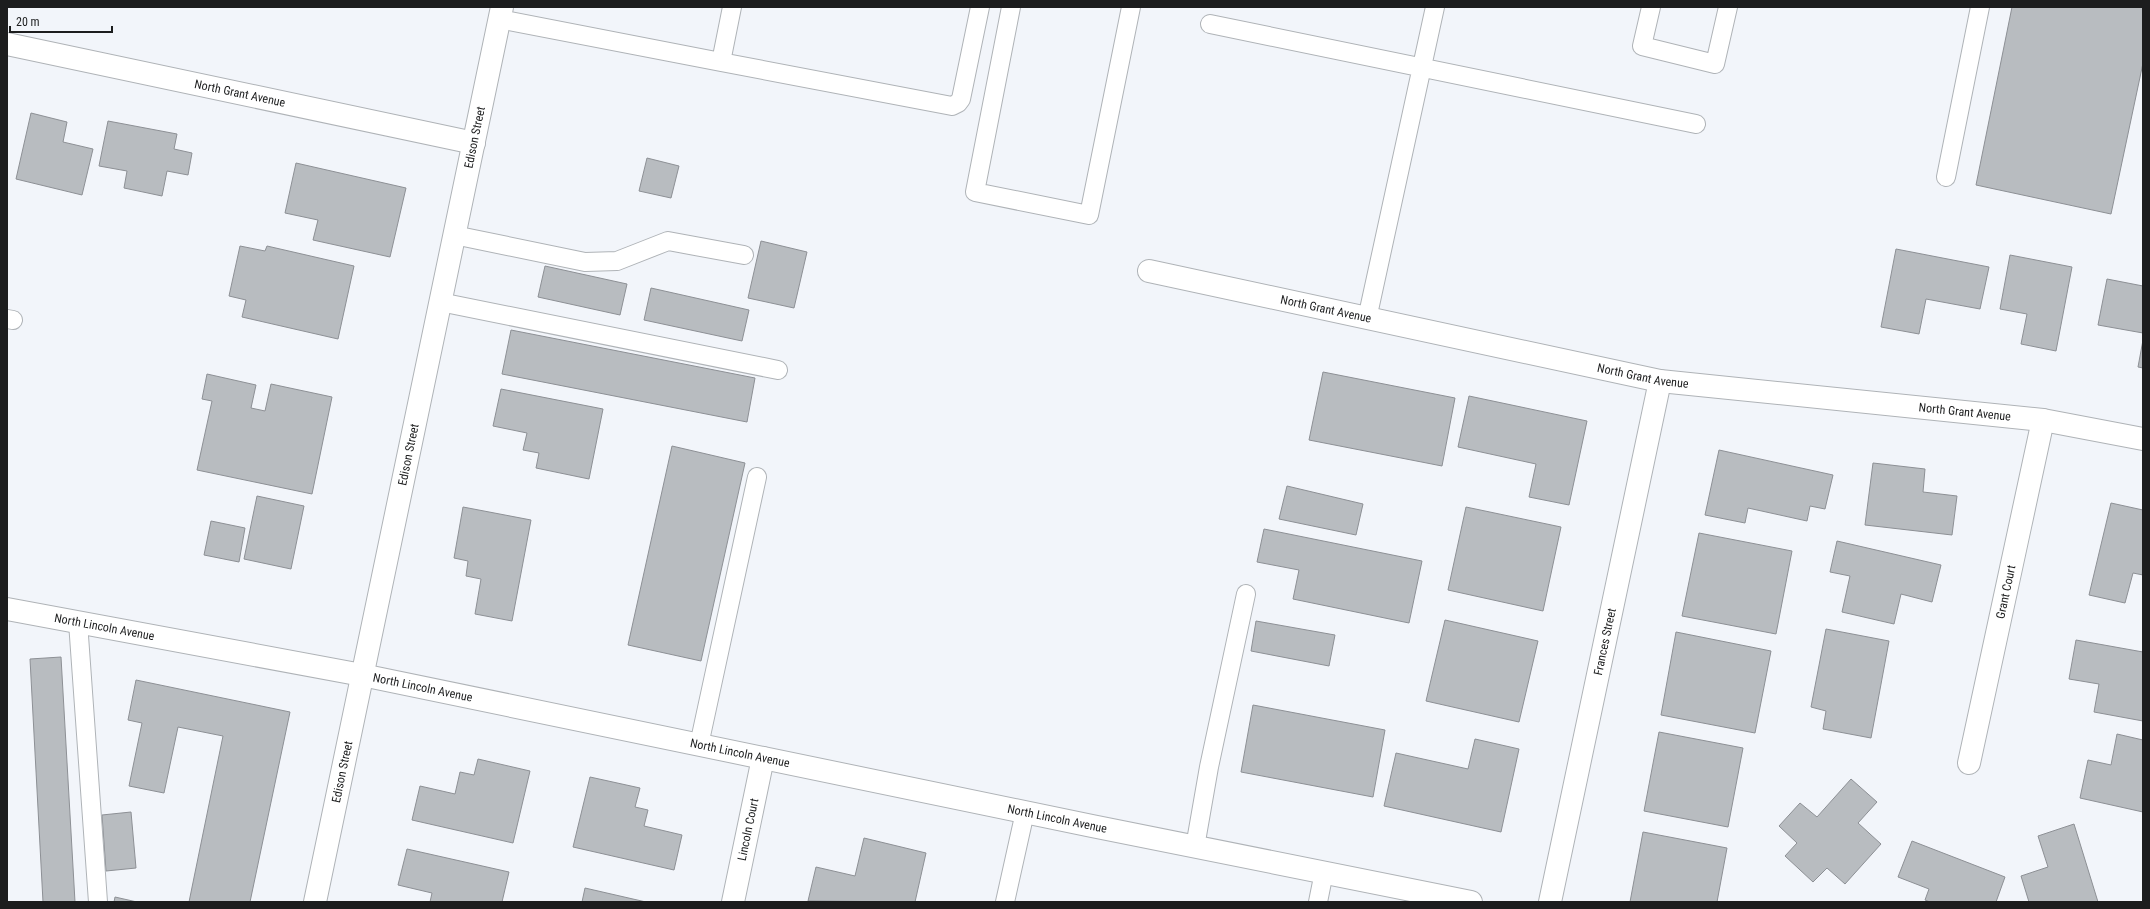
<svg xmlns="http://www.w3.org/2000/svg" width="2150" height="909" font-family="'Roboto Condensed',sans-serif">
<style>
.building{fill:#b8bcc0;stroke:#8d9095}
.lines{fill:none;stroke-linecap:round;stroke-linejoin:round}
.lane-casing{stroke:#afb3b7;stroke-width:20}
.street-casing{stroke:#afb3b7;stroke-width:24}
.secondary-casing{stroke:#afb3b7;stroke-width:24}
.lane{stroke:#fff;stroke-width:18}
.street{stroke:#fff;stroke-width:22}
.secondary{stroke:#fff;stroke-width:22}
.labels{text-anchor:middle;stroke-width:3;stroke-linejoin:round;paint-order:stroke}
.street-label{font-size:12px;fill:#1c1d1e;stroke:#f2f5fa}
</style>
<rect width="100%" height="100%" fill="#f2f5fa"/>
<path class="building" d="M2012 7H2143V63L2111 214 1976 185Z
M31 113 67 122 63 142 93 149 82 195 16 179Z
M108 121 177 134 174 149 192 153 188 175 167 171 162 196 124 188 127 171 99 166Z
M647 158 679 166 671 198 639 191Z
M296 163 406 188 390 257 313 240 318 220 285 213Z
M761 241 807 252 794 308 748 298Z
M240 246 265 251 267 246 354 266 338 339 242 317 246 300 229 296Z
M1896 249 1989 267 1980 309 1926 299 1919 334 1881 327Z
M2010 255 2072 267 2056 351 2021 344 2027 314 2000 309Z
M545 266 627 284 620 315 538 297Z
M2107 279 2143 286V333L2098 325Z
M651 288 749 310 742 341 644 320Z
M511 330 755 378 747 422 502 374Z
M2143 340V368L2138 367Z
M1323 372 1455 398 1442 466 1309 440Z
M207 374 256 385 251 408 265 411 271 384 332 397 312 494 197 470 212 401 202 399Z
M501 389 603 409 589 479 536 468 539 453 523 450 527 433 493 426Z
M1469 396 1587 421 1569 505 1529 497 1536 464 1458 447Z
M672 446 745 463 701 661 628 645Z
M1719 450 1833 475 1825 509 1810 506 1807 521 1748 508 1745 523 1705 515Z
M1873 463 1925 469 1923 492 1957 496 1952 535 1865 525Z
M1287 486 1363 504 1356 535 1279 519Z
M257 496 304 506 291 569 244 559Z
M2111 503 2143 510V575L2133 573 2125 603 2089 595Z
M463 507 531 520 512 621 475 614 481 579 466 576 468 561 454 558Z
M1466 507 1561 527 1543 611 1448 590Z
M211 521 245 528 239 562 204 555Z
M1264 529 1422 561 1409 623 1293 599 1299 570 1257 562Z
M1699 533 1792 551 1776 634 1682 616Z
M1837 541 1941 565 1932 602 1901 594 1894 624 1842 612 1850 576 1830 572Z
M1445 620 1538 641 1519 722 1426 701Z
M1256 621 1335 635 1329 666 1251 651Z
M1826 629 1889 641 1871 738 1823 729 1826 711 1811 707Z
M1676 632 1771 651 1755 733 1661 715Z
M2076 640 2143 652V721L2094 712 2099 684 2069 679Z
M61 657 75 902H43L30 659Z
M136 680 290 712 250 902H189L223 736 178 727 164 793 129 786 142 723 128 720Z
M1253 705 1385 730 1373 797 1241 772Z
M1659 732 1743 748 1728 827 1644 811Z
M2117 734 2143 740V812L2080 798 2088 760 2111 765Z
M1475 739 1519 749 1501 832 1384 806 1396 753 1468 769Z
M478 759 530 771 513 843 412 820 420 786 455 794 460 772 474 775Z
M590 777 640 788 635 807 648 810 644 826 682 835 674 870 573 847Z
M1851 779 1877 802 1858 823 1881 844 1845 884 1827 868 1813 882 1785 856 1797 843 1779 826 1800 803 1817 817Z
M131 812 136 868 106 871 102 815Z
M2074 824 2098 902H2029L2021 876 2048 867 2038 836Z
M1643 832 1727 848 1717 902H1630Z
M864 838 926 853 915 902 808 901 816 867 855 876Z
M1912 841 2005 877 1996 902H1930L1925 900 1929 889 1898 877Z
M407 849 509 872 502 902H430L432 893 398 885Z
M585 888 646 902H582Z
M115 897 137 902H114Z"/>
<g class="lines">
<defs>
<path id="lane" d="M1011 7 975 192 1089 215 1131 7
M1651 7 1642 46 1715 64 1728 7
M499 19 721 62 732 7
M1210 24 1696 124
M721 62 952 106 958 103 961 99 980 7
M1946 177 1980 7
M454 235 585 262 617 261 668 241 744 255
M440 302 778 370
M7 319 13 320
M1367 319 1435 7
M78 622 98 902
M699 745 757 477
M1195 847 1209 767 1246 594
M1005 902 1025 812
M1318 902 1324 872"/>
<g id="street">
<path id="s1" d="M7 44 474 143"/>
<path id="s2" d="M1149 271 1660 381 2043 420 2143 439"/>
<path id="s3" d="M7 609 362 675 1092 826 1471 902"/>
<path id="s4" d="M1969 763 2043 420"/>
<path id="s5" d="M733 902 763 758"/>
<path id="s6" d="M1550 902 1660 381"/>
</g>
<g id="secondary">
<path id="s7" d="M315 902 502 7"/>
</g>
</defs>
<use href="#lane" class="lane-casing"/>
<use href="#street" class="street-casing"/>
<use href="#secondary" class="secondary-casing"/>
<use href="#lane" class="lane"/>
<use href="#street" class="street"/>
<use href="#secondary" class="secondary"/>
</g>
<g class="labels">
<g class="street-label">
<text dy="4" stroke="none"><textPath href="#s1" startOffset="238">North Grant Avenue</textPath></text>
<text dy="4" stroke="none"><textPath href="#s7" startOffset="781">Edison Street</textPath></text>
<text dy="4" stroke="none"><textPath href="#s2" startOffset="181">North Grant Avenue</textPath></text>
<text dy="4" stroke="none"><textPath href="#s2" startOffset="505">North Grant Avenue</textPath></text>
<text dy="4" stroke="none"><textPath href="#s2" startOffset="829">North Grant Avenue</textPath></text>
<text dy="4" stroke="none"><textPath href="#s7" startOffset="457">Edison Street</textPath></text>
<text dy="4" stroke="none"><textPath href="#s4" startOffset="175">Grant Court</textPath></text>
<text dy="4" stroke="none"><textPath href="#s3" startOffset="99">North Lincoln Avenue</textPath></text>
<text dy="4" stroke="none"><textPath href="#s6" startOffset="266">Frances Street</textPath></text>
<text dy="4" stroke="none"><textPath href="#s3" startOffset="423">North Lincoln Avenue</textPath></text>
<text dy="4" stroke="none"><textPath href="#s3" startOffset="747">North Lincoln Avenue</textPath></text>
<text dy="4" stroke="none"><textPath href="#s7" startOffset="133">Edison Street</textPath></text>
<text dy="4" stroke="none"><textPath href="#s3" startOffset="1071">North Lincoln Avenue</textPath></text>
<text dy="4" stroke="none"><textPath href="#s5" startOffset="74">Lincoln Court</textPath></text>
</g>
</g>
<rect width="2150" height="909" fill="none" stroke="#1c1d1e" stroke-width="16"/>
<path d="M10 26v6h102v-6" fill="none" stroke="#1c1d1e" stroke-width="2"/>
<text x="16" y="26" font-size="12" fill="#1c1d1e" stroke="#f2f5fa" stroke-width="3" paint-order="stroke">20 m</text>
</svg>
